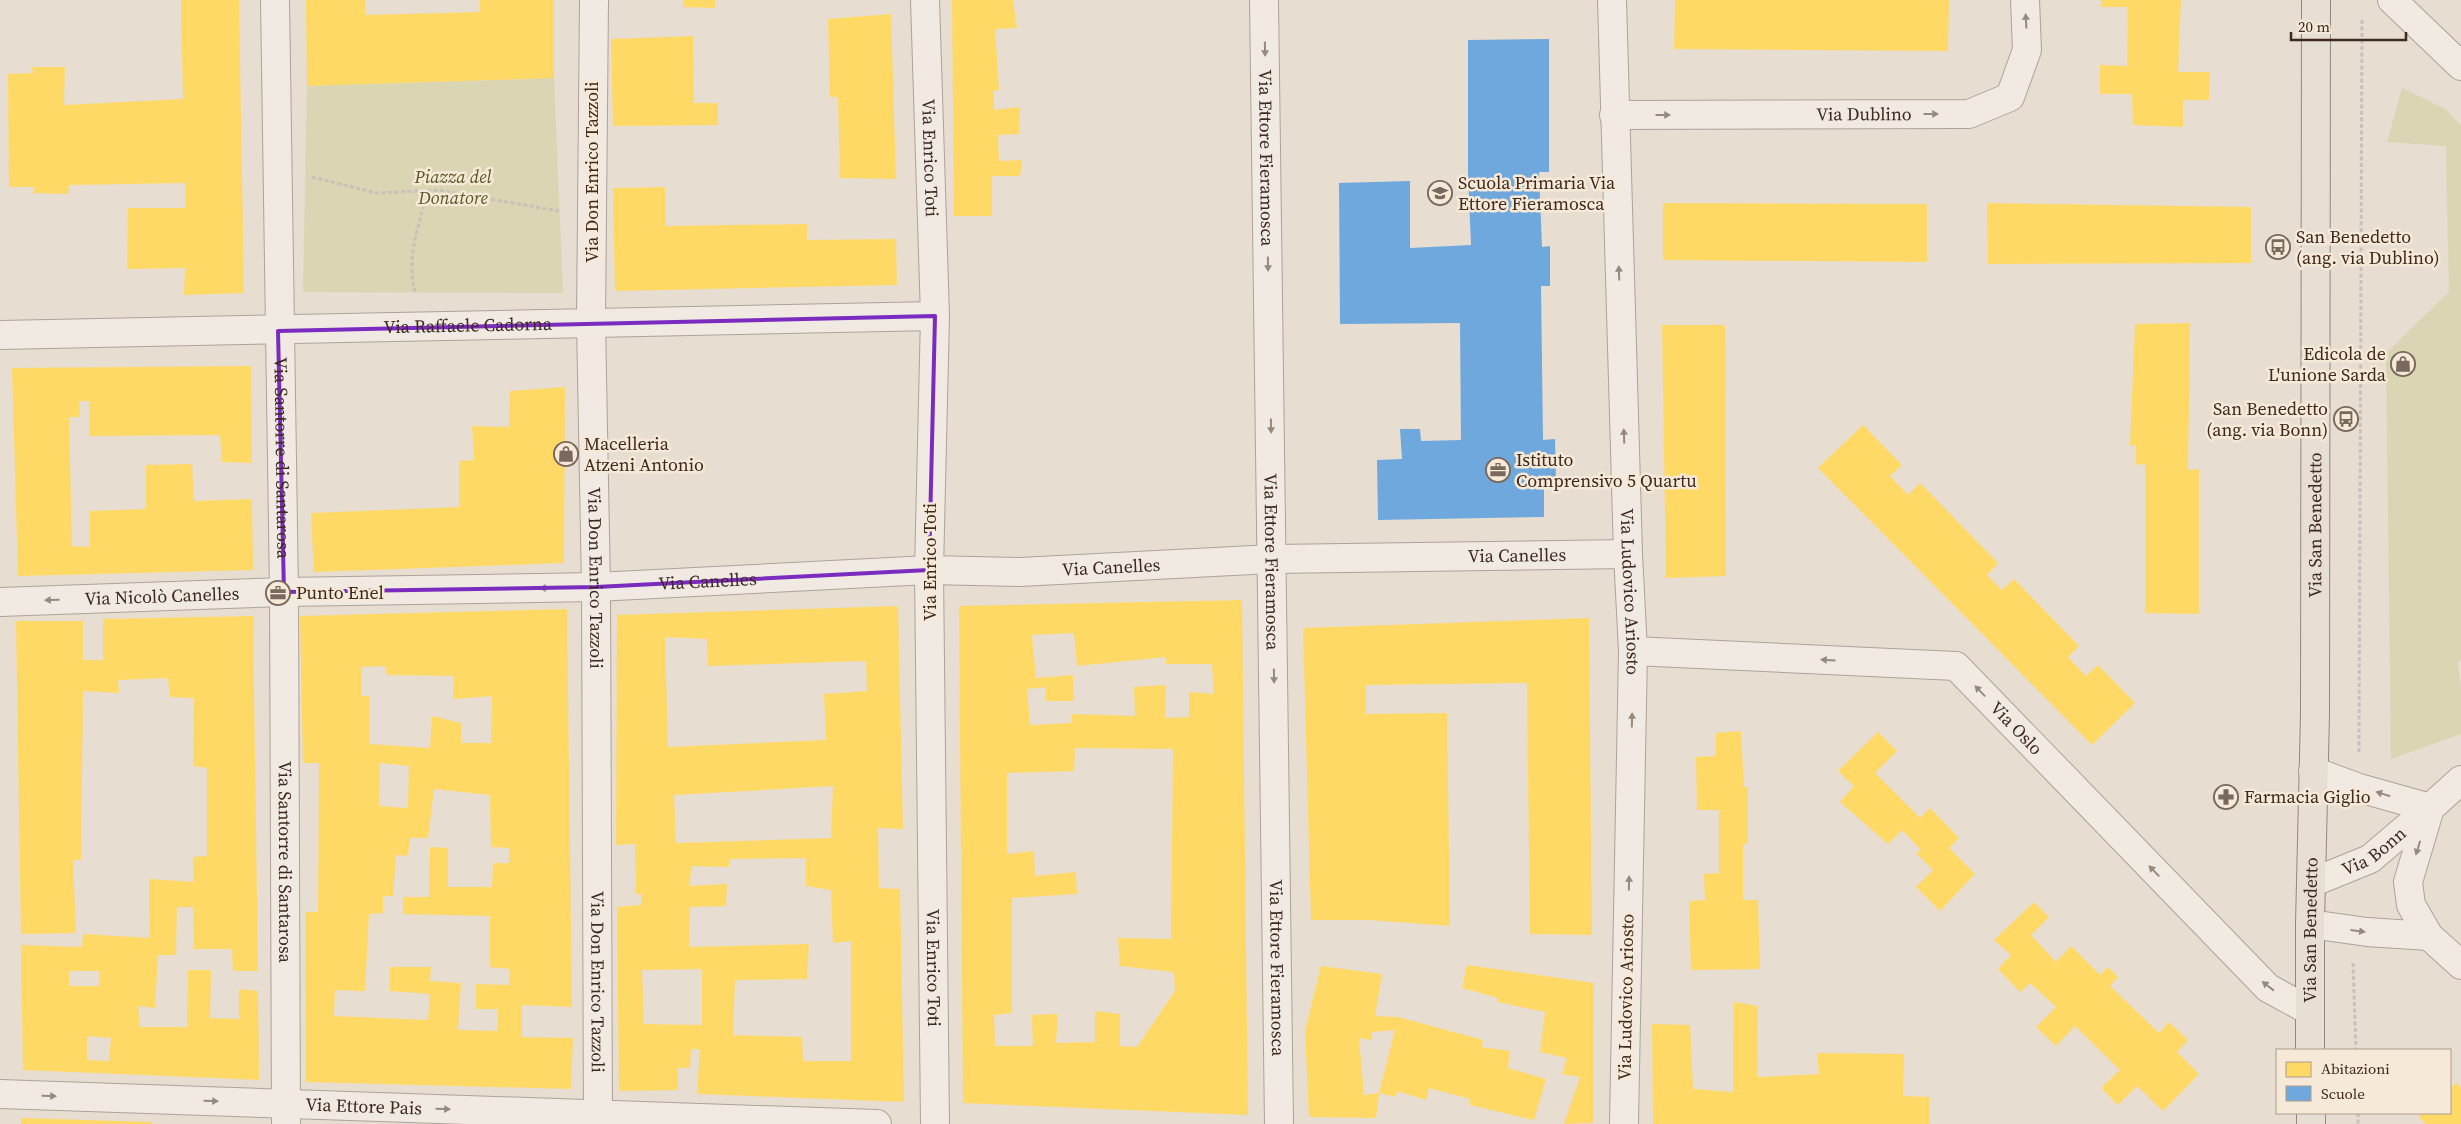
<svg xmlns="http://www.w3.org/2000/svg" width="2461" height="1124" font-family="'Source Serif 4',serif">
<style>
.green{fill:#dad5b2}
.homes{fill:#ffd966;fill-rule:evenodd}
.schools{fill:#6fa8dc}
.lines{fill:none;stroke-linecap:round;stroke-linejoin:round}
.minor-casing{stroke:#ada299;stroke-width:30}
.major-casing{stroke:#928880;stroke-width:30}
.path{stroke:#c8c0b9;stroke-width:3;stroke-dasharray:4 2.5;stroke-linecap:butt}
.minor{stroke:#f0eae2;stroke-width:28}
.major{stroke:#e7dfd4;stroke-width:28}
.oneway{fill:#968a80}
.marked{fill:none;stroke:#7b2cbf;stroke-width:4;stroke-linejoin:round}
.labels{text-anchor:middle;stroke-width:5;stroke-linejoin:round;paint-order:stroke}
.street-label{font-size:18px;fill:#3d291f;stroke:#f7e9d7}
.park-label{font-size:18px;font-style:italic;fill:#545a25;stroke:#f7e9d7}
.poi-label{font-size:18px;fill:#3d291f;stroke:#f7e9d7;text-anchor:start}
</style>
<rect width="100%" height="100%" fill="#e7ddd1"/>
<path class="green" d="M554 78 563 293 303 292 307 86Z
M2402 88 2445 109 2461 125V659L2458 663 2461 688V734L2391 759 2386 353 2449 292 2446 146 2387 142Z"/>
<path class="homes" d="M181 0H239L244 293 184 295 185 268 127 269 128 208H185V183L69 185 68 194 33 193 35 187H9L8 74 33 73 32 67H65L64 105 183 99Z
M306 0H365V15L480 12V0H554V78L307 86Z
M683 0H715V8L683 7Z
M952 0H1013L1017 28 995 29 999 90H994V110L1020 107 1019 134 998 135 999 161 1022 160 1020 176H992V216H954Z
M1675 0H1949L1948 51 1674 49Z
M2101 0H2181L2178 72H2210L2209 100H2183V127L2133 125 2132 94H2100V65L2127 66 2128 7H2101Z
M891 14 896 179 840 178 838 97H830L828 19Z
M693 36 694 103H718V125L613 126 611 39Z
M665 187 666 226 807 224V240L896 239 897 285 615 291 613 188Z
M1663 203 1927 204V262L1663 260Z
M1987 203 2251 207V263L1988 264Z
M2190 323 2188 470 2199 469V614L2145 613V464L2136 465V445L2130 446 2135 324Z
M1662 325H1725L1726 576 1666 578Z
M251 366 252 463 222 462 220 435 89 436V401H79L80 417H69L72 546 90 547V511L146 509V465L192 464 194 501 252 499 253 570 18 576 12 368Z
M565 387 564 563 314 572 311 513 459 507V461L474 460 472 426 509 427 510 391Z
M1863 425 1902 465 1890 476 1908 495 1920 483 1998 563 1987 575 2002 590 2014 579 2079 646 2068 657 2086 676 2098 665 2135 703 2092 745 1818 468Z
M1242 600 1248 1115 963 1103 959 606ZM1074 633 1077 666 1166 657V664H1212L1214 694 1189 692V717L1165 718 1166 685 1134 687 1135 716 1072 714V723L1030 725 1027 689 1046 687V701H1074L1073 675 1036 678 1032 635ZM1075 748 1173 749 1171 939 1118 938 1120 966 1174 972 1175 991 1137 1047 1120 1046V1014L1095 1011V1042L1056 1043 1058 1014 1032 1015 1033 1046H995L994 1015 1012 1013V898L1077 894 1076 872 1035 876 1034 851 1007 854V773L1074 771Z
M898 606 903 829 878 828 879 888 900 889 904 1102 697 1094 700 1049H691L690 1068H678V1090L619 1091 617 907 641 905 642 894H636L635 844 616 845 617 615ZM665 637 707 639 708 666 866 661 867 691 824 694 826 740 668 747ZM833 786 831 838 676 843 674 795ZM806 858V886L831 890 833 943 851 941V1061H803L802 1037 733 1035 735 980 807 979 809 944 689 947 690 907 726 906 727 884 689 886 692 866 729 867 730 859ZM702 969V1025L644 1024 642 970Z
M567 609 572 1007 522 1005V1037L573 1038 571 1089 306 1082 305 912H318L319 763H303L300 616ZM385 666 387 675 454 676 453 699 492 696 491 743H461V723L432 716 430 748 369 744V696H361L362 667ZM380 763 409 766 408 808 379 806ZM434 789 490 795 491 847 509 848V863H493L492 887H448V848L430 847 429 897H403V914L490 916V967L510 969 509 985 476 984V1009H498L497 1031 458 1030 461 983 430 981 431 967H390V991L430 994 428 1020 334 1016 335 990 365 991 369 914 383 913V896H393L396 855 408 856 410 838H428Z
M253 616 258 971H233L232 949H194L193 907H177L176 955H158L155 1008 138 1006 140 1027H187L188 970H211L210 1018 239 1019V989L258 991 259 1080 23 1070 21 945 82 947 83 934 150 938 149 879 194 882 193 857 207 856V768L193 766 194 698 170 697 168 678 118 680 119 693 83 691 81 860H73L76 933 21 934 16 621H83V660H103V619ZM69 971H100L99 986H69ZM87 1036 111 1038 109 1061 87 1060Z
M1589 618 1592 935 1530 934 1527 683 1366 685V714L1447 713 1450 926 1368 920H1311L1303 628Z
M1741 731 1744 787H1748V843L1743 844V900H1758L1760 969 1691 970 1689 901 1705 900 1704 874 1719 873V810H1697L1696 757 1716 756V733Z
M1878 732 1897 751 1875 773 1920 818 1930 808 1959 838 1949 848 1975 874 1940 911 1916 887 1933 870 1916 853 1921 850 1902 830 1888 844 1840 802 1854 786 1838 771Z
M2034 902 2049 917 2031 935 2056 962 2071 946 2100 975 2108 967 2118 977 2110 986 2159 1033 2169 1022 2188 1040 2177 1052 2199 1074 2163 1111 2137 1086 2118 1105 2101 1088 2120 1070 2075 1026 2056 1046 2036 1027 2056 1007 2030 983 2020 992 1998 969 2011 955 1994 940Z
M1467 965 1594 983 1593 1123 1564 1124 1580 1077 1562 1074 1567 1058 1540 1052 1545 1012 1498 1002V998L1462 988Z
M1321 966 1382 974 1375 1016 1398 1017 1483 1040 1482 1047 1510 1051 1508 1068 1546 1079 1534 1120 1470 1105V1099L1429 1088 1426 1100 1397 1091 1396 1097 1379 1093 1395 1030 1372 1032V1040L1359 1038 1364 1095 1379 1093 1376 1118 1309 1117 1305 1031Z
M1734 1002 1758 1006 1757 1077 1819 1074 1817 1053 1904 1054 1903 1096 1929 1097 1930 1124H1653L1652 1024 1690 1025 1693 1089 1733 1092Z
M2456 1083 2461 1088V1124H2426L2419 1117 2423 1113H2450V1089Z
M21 1118 152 1122V1124H21Z"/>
<path class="schools" d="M1549 39V172H1539L1542 247 1550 246V286H1541L1543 440 1555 439 1556 481H1544V517L1378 520 1377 460 1402 459 1400 429H1420L1421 441 1461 440 1460 323 1340 324 1339 183 1410 181V248L1471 245 1468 174V40Z"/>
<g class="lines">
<defs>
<g id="minor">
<path id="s1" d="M275 0 284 592 286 1124"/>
<path id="s2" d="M594 0 591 322 596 587 598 1124"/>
<path id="s3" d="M925 0 935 316 929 570 935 1124"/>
<path id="s4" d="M1264 0 1279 1124"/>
<path id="s5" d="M1612 0 1628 554 1633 651 1624 1124"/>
<path d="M2392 0 2461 66"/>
<path id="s6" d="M1614 115 1969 114 2010 97 2027 50 2025 0"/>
<path id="s7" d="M0 335 935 316"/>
<path id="s8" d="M0 602 284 592 596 587 929 570 1020 572 1273 559 1628 554"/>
<path id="s9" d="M1633 651 1956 666 2268 988 2310 1011"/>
<path d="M2313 771 2359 788 2430 808"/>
<path d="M2461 780 2430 808 2408 882 2411 905 2429 936 2461 965"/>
<path id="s10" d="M2311 883 2370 859 2430 808"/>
<path d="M2310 924 2367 932 2429 936"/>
<path id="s11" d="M0 1094 877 1124"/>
</g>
<g id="major">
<path id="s12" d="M2310 1050V924L2315 714 2316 0"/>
<path d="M2311 1113V1124"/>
</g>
</defs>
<use href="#minor" class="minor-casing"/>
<use href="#major" class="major-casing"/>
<path class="path" d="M312 177 377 193 438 190 559 211
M415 292C406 257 419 224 428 190
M2359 752 2362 18
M2353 963 2356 1050
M2358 1113V1124"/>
<use href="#minor" class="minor"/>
<use href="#major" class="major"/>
</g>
<defs><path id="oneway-solid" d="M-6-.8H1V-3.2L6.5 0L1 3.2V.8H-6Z" transform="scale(1.25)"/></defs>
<g class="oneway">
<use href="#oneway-solid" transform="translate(2026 21) rotate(-93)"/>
<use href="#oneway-solid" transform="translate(1265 49) rotate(89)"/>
<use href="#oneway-solid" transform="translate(1931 114)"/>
<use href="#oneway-solid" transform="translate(1663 115)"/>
<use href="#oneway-solid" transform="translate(1268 264) rotate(89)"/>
<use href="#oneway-solid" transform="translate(1619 273) rotate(-92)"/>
<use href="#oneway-solid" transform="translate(1271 426) rotate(89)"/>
<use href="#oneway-solid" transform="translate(1624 436) rotate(-92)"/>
<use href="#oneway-solid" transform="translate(547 588) rotate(179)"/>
<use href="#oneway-solid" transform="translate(52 600) rotate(178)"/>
<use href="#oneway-solid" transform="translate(1828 660) rotate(-177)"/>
<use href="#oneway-solid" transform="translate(1274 676) rotate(89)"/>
<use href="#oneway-solid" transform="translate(1980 691) rotate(-134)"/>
<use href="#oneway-solid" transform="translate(1632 720) rotate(-89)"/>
<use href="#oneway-solid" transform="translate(2383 794) rotate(-163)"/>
<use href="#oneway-solid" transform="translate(2418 848) rotate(107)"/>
<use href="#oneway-solid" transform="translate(2154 871) rotate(-134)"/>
<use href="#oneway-solid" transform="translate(1629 883) rotate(-89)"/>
<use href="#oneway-solid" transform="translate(2358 931) rotate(7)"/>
<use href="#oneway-solid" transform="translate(2268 986) rotate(-142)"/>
<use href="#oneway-solid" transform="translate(49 1096) rotate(2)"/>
<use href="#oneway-solid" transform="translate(211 1101) rotate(2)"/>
<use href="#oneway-solid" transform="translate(443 1109) rotate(2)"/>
</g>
<path class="marked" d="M935 316 929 570 596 587 284 592 278 331Z"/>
<defs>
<symbol id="school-ring" viewBox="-11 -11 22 22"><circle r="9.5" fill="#f7e9d7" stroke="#78685d" stroke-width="1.5"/><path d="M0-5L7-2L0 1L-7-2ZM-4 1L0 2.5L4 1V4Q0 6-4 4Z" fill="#78685d"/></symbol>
<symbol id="bus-ring" viewBox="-11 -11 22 22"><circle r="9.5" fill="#f7e9d7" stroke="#78685d" stroke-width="1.5"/><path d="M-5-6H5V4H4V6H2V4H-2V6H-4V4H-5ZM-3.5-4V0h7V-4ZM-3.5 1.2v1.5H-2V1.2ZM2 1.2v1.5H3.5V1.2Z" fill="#78685d"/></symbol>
<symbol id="shop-ring" viewBox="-11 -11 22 22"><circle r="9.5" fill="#f7e9d7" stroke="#78685d" stroke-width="1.5"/><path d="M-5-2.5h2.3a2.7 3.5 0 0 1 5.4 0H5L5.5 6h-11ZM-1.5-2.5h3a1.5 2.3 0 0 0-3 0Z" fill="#78685d"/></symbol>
<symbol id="office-ring" viewBox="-11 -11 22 22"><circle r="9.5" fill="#f7e9d7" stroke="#78685d" stroke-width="1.5"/><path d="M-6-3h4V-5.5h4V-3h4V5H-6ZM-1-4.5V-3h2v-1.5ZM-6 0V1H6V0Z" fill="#78685d"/></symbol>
<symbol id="pharmacy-ring" viewBox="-11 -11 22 22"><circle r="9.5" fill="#f7e9d7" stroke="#78685d" stroke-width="1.5"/><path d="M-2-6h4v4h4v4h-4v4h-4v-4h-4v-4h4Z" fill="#78685d"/></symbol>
</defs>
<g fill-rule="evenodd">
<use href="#school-ring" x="1426" y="179" width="28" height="28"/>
<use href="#bus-ring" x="2264" y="233" width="28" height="28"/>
<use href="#shop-ring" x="2389" y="350" width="28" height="28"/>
<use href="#bus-ring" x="2332" y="405" width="28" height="28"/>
<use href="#shop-ring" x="552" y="440" width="28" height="28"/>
<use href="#office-ring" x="1484" y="456" width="28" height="28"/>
<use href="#office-ring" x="264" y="579" width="28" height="28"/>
<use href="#pharmacy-ring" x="2212" y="783" width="28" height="28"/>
</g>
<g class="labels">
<g class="street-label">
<text dy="6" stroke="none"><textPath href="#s6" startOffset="250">Via Dublino</textPath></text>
<text dy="6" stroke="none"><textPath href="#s3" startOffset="158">Via Enrico Toti</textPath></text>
<text dy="6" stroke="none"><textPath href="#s4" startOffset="158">Via Ettore Fieramosca</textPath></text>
<text transform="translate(592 172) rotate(-90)" y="6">Via Don Enrico Tazzoli</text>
<text dy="6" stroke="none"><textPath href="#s7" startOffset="468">Via Raffaele Cadorna</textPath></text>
<text dy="6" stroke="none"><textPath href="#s1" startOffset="458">Via Santorre di Santarosa</textPath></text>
<text dy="6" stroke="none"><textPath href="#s12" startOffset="525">Via San Benedetto</textPath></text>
<text dy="6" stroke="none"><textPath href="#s8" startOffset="1518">Via Canelles</textPath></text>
<text transform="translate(930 562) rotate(-90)" y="6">Via Enrico Toti</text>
<text dy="6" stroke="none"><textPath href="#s4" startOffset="562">Via Ettore Fieramosca</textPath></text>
<text dy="6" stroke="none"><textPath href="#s8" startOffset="1112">Via Canelles</textPath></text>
<text dy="6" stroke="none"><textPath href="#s2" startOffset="578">Via Don Enrico Tazzoli</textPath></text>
<text dy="6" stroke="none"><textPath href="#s8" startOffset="708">Via Canelles</textPath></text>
<text dy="6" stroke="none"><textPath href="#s5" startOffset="592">Via Ludovico Ariosto</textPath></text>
<text dy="6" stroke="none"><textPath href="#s8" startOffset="162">Via Nicolò Canelles</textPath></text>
<text dy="6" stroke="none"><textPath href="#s9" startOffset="410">Via Oslo</textPath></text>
<text dy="6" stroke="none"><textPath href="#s10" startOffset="71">Via Bonn</textPath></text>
<text dy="6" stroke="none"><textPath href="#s1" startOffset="862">Via Santorre di Santarosa</textPath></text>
<text dy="6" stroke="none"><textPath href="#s12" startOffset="120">Via San Benedetto</textPath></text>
<text dy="6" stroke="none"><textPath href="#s3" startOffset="968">Via Enrico Toti</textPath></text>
<text dy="6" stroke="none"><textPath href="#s4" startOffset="968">Via Ettore Fieramosca</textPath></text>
<text dy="6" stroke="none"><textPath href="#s2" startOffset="982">Via Don Enrico Tazzoli</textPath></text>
<text transform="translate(1626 997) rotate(-89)" y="6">Via Ludovico Ariosto</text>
<text dy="6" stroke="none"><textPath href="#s11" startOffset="364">Via Ettore Pais</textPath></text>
</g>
<g class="park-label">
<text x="453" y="183">Piazza del<tspan x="453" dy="21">Donatore</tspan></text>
</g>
<g class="poi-label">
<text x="1458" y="189">Scuola Primaria Via<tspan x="1458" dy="21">Ettore Fieramosca</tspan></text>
<text x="2296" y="243">San Benedetto<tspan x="2296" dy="21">(ang. via Dublino)</tspan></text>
<text x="2386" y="360" text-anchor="end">Edicola de<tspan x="2386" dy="21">L'unione Sarda</tspan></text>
<text x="2328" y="415" text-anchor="end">San Benedetto<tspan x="2328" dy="21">(ang. via Bonn)</tspan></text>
<text x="584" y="450">Macelleria<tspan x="584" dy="21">Atzeni Antonio</tspan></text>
<text x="1516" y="466">Istituto<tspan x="1516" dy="21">Comprensivo 5 Quartu</tspan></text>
<text x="296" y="599">Punto Enel</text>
<text x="2244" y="803">Farmacia Giglio</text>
</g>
</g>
<rect x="2276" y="1049" width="175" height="65" fill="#f7e9d7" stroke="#ad9c8d"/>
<rect x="2286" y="1062" width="25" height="15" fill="#ffd966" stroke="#ad9c8d"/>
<text x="2321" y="1074" font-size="15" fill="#3d291f">Abitazioni</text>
<rect x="2286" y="1086" width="25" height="15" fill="#6fa8dc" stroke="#ad9c8d"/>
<text x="2321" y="1099" font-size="15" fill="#3d291f">Scuole</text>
<path d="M2291 32v8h115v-8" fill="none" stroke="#3d291f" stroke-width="2.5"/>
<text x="2298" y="32" font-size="15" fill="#3d291f" stroke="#f7e9d7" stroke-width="4" paint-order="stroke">20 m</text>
</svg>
